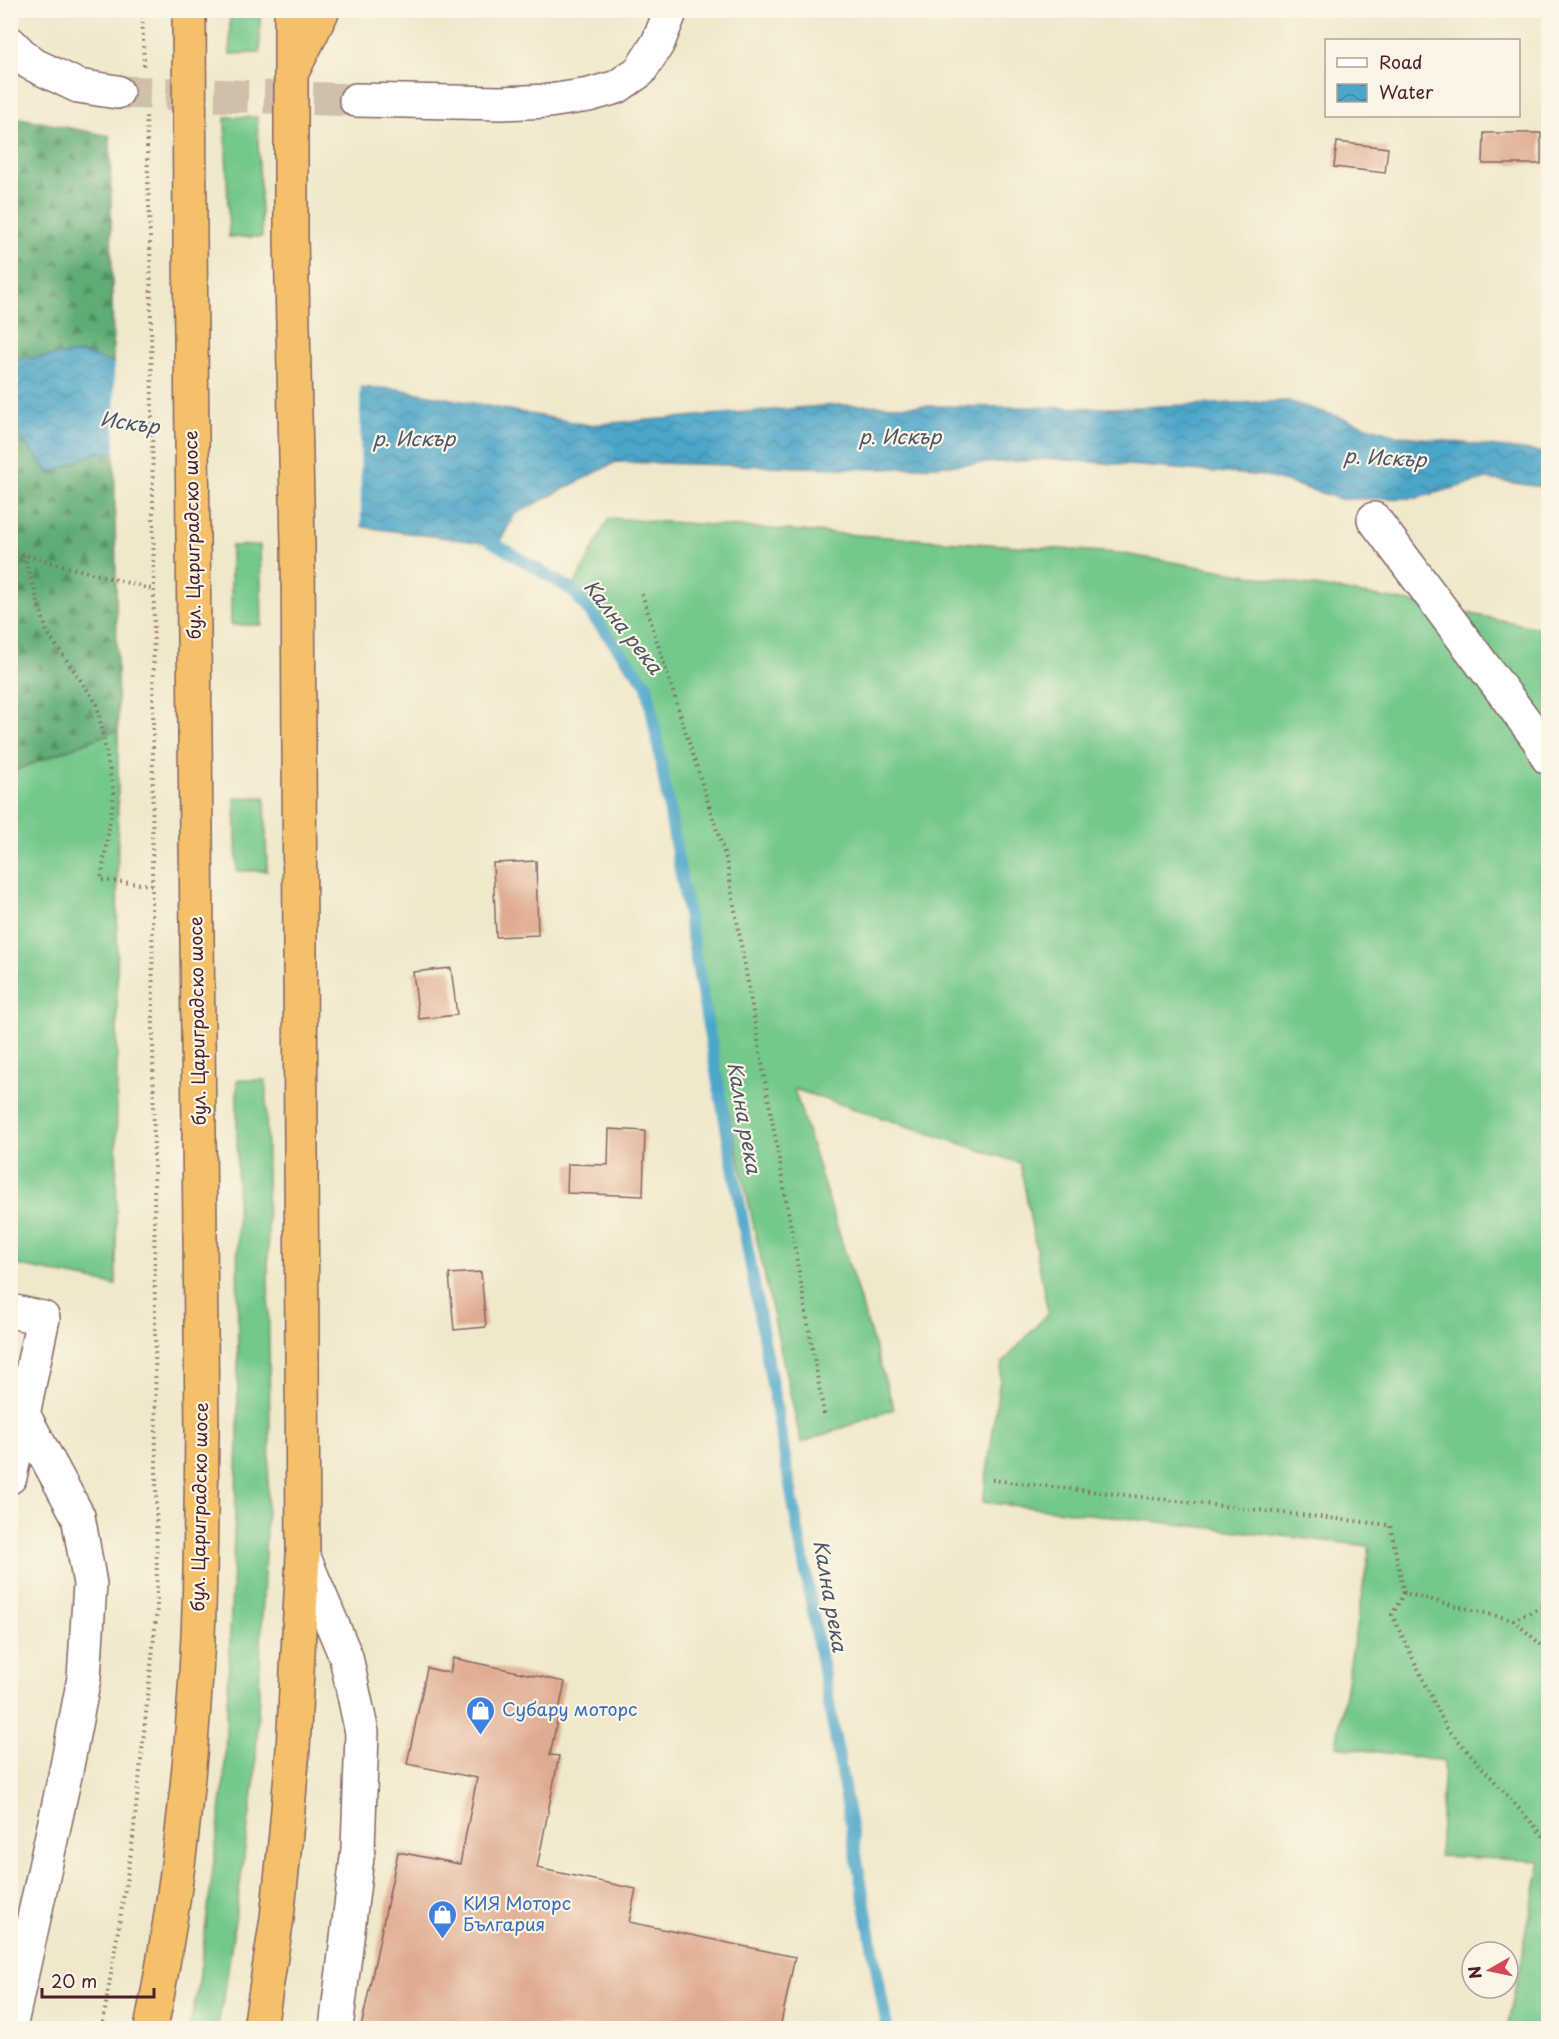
<svg xmlns="http://www.w3.org/2000/svg" width="1559" height="2039" font-family="'Playpen Sans',sans-serif">
<style>
.grass{fill:#73c88b;stroke:#5e745b;stroke-width:1.5}
.forest{fill:url(#forest-firs);stroke:#546651;stroke-width:1.5}
.water{fill:url(#water-waves);stroke:#4b627a;stroke-width:1.5}
.pier{fill:#f0e8cb}
.lines{fill:none;stroke-linecap:round;stroke-linejoin:round}
.stream{stroke:#4ca6c9;stroke-width:12}
.building{fill:#dfab90}
.minor-tunnel{stroke:#cfc0ab;stroke-width:33;stroke-dasharray:33 16;stroke-linecap:butt}
.minor-casing{stroke:#846563;stroke-width:36}
.highway-casing{stroke:#846563;stroke-width:36}
.path{stroke:#846563;stroke-width:4;stroke-dasharray:1.5 4.5;stroke-linecap:butt}
.minor{stroke:#fff;stroke-width:33}
.highway{stroke:#f4c16b;stroke-width:33}
.labels{text-anchor:middle;stroke-width:4.5;stroke-linejoin:round;paint-order:stroke}
.street-label{font-size:18px;fill:#4a1f2b;stroke:#fcf5e5}
.shop-label{font-size:18px;fill:#366cbe;stroke:#fcf5e5;text-anchor:start}
.water-label{font-size:20px;font-style:italic;fill:#4b556a;stroke:#fcf5e5}
</style>
<defs>
<pattern id="forest-firs" width="22" height="20" patternUnits="userSpaceOnUse" patternTransform="scale(1.5)"><rect width="22" height="20" fill="#5eac77"/><path d="M5 1l3.5 6h-7zM16 11l3.5 6h-7z" fill="#508b62"/></pattern>
<pattern id="water-waves" width="16" height="10" patternUnits="userSpaceOnUse" patternTransform="scale(1.5)"><rect width="16" height="10" fill="#4ca6c9"/><path d="M0 5q4-4 8 0t8 0" fill="none" stroke="#4187a3"/></pattern>
</defs>
<rect width="100%" height="100%" fill="#fcf5e5"/>
<filter id="ink" filterUnits="userSpaceOnUse"><feTurbulence type="fractalNoise" baseFrequency=".0167" numOctaves="2"/><feDisplacementMap in="SourceGraphic" scale="12" xChannelSelector="R" yChannelSelector="G"/><feConvolveMatrix kernelMatrix="1 2 1 2 8 2 1 2 1" color-interpolation-filters="sRGB"/></filter>
<filter id="wash" filterUnits="userSpaceOnUse"><feTurbulence type="fractalNoise" baseFrequency=".008" numOctaves="4" result="noise"/><feDisplacementMap in="SourceGraphic" scale="24" xChannelSelector="R" yChannelSelector="G"/><feGaussianBlur stdDeviation="1.35" result="paint"/><feColorMatrix in="noise" values="0 0 0 0 0 0 0 0 0 0 0 0 0 0 0 0 0 1.4 0 .05"/><feComposite in="paint" operator="in"/></filter>
<g filter="url(#wash)">
<rect width="100%" height="100%" fill="#f0e8cb"/>
<path class="grass" d="M230 11H260V53L230 54Z
M225 117H257L262 237H229Z
M609 518 1118 553 1434 606 1548 630V2028H1507L1541 1861 1439 1856 1444 1761 1336 1746 1370 1546 983 1502 1002 1364 1048 1313 1020 1163 794 1089 894 1409 801 1443 697 966 647 685 572 590Z
M260 545 262 625H231V546Z
M118 730 116 1285 11 1264V772Z
M265 797 267 871H237L235 798Z
M237 1080H266L270 1440 255 1778 225 1991 217 2028H189L198 1988 224 1781 238 1442Z"/>
<path class="forest" d="M11 116 110 136 118 730 11 772Z"/>
<path class="water" d="M82 353 164 379 398 389 588 425 835 405 1114 408 1288 401 1396 435 1548 453V488L1487 479 1417 498 1341 499 1266 476 1053 459 882 469 616 462 515 514 498 545 364 527 225 459 97 452 50 474 16 432 11 431 10 360Z"/>
<path class="pier" d="M114 360 164 376 360 385 361 529 224 462 115 456Z"/>
<g class="lines">
<path class="stream" d="M484 537 572 590 647 685 887 2028"/>
</g>
<g id="blocks">
<path class="building" d="M1484 133H1541V164H1483Z
M1337 142 1388 148 1385 173 1334 167Z
M536 861 538 935 496 937 493 863Z
M451 968 457 1015 419 1019 413 972Z
M609 1129 645 1131 643 1196 567 1193 568 1164 608 1165Z
M481 1272 486 1327 454 1330 449 1274Z
M453 1658 565 1682 550 1755 559 1756 537 1868 636 1889 629 1922 795 1957 780 2028H361L398 1852 460 1864 477 1778 407 1764 427 1668 450 1673Z"/>
</g>
</g>
<g filter="url(#ink)">
<use href="#blocks" fill-opacity="0" stroke="#846563" stroke-width="1.5"/>
<g class="lines">
<path class="minor-tunnel" d="M117 92 356 100"/>
<defs>
<path id="minor" d="M10 43 30 63 78 86 117 92
M356 100 501 103 549 101 589 95 617 87 640 71 658 43 671 10
M1374 519 1538 739 1548 758
M10 1311 43 1318 10 1477
M10 1412 23 1414 78 1516 90 1584 84 1678 66 1771 10 2028
M303 1555 346 1657 362 1733 358 1849 336 2028"/>
<path id="highway" d="M294 68 323 10
M151 2028C177 1899 192 1767 198 1636 201 1568 201 1499 202 1431L190 238 189 10
M260 2028 277 1918 286 1833 293 1749 303 1555 298 545 291 237V10"/>
</defs>
<use href="#minor" class="minor-casing"/>
<use href="#highway" class="highway-casing"/>
<path class="path" d="M142 10 144 67
M10 551 154 590
M24 555 47 632 97 704 114 794 101 880 152 885
M642 594 726 859 824 1414
M992 1480 1390 1525 1404 1593 1513 1620 1548 1604
M1404 1593 1392 1615 1446 1727 1548 1841
M1513 1620 1548 1651
M102 2028 132 1846 157 1609 152 885 154 590 150 238 146 113"/>
<use href="#minor" class="minor"/>
<use href="#highway" class="highway"/>
</g>
</g>
<defs>
<symbol id="shop-pin" viewBox="-11 -11 22 30"><path d="M0 17L-7.5 6A9.5 9.5 0 1 1 7.5 6Z" fill="#3f7fe0" stroke="#fcf5e5"/><path d="M-5-2.5h2.3a2.7 3.5 0 0 1 5.4 0H5L5.5 6h-11ZM-1.5-2.5h3a1.5 2.3 0 0 0-3 0Z" fill="#fff"/></symbol>
</defs>
<g fill-rule="evenodd">
<use href="#shop-pin" x="464" y="1694" width="33" height="45"/>
<use href="#shop-pin" x="426" y="1898" width="33" height="45"/>
</g>
<g class="labels">
<g class="street-label">
<text transform="translate(193 535) rotate(-91)" y="6">бул. Цариградско шосе</text>
<text transform="translate(198 1021) rotate(-91)" y="6">бул. Цариградско шосе</text>
<text transform="translate(200 1507) rotate(-89)" y="6">бул. Цариградско шосе</text>
</g>
<g class="shop-label">
<text x="502" y="1716">Субару моторс</text>
<text x="463" y="1910">КИЯ Моторс<tspan x="463" dy="21">България</tspan></text>
</g>
<g class="water-label">
<text transform="translate(130 423) rotate(8)" y="7">Искър</text>
<text x="900" y="444">р. Искър</text>
<text x="414" y="446">р. Искър</text>
<text transform="translate(1385 458) rotate(3)" y="7">р. Искър</text>
<text transform="translate(623 627) rotate(52)" y="7">Кална река</text>
<text transform="translate(744 1118) rotate(80)" y="7">Кална река</text>
<text transform="translate(830 1596) rotate(80)" y="7">Кална река</text>
</g>
</g>
<rect width="1559" height="2039" fill="none" stroke="#fcf5e5" stroke-width="36"/>
<rect x="1325" y="39" width="195" height="78" fill="#fcf5e5" stroke="#b59f9b" stroke-width="1.5"/>
<rect x="1337" y="58" width="30" height="9" fill="#ffffff" stroke="#b59f9b" stroke-width="1.5"/>
<text x="1379" y="69" font-size="18" fill="#4a1f2b">Road</text>
<rect x="1337" y="84" width="30" height="18" fill="url(#water-waves)" stroke="#b59f9b" stroke-width="1.5"/>
<text x="1379" y="99" font-size="18" fill="#4a1f2b">Water</text>
<g transform="translate(1490 1970) rotate(261)"><circle r="28" fill="#fcf5e5" stroke="#b59f9b" stroke-width="1.5"/>
<path d="M0-4.5L10 22L0 15L-10 22Z" fill="#d1495b"/>
<text y="-9" font-size="16" font-weight="bold" text-anchor="middle" fill="#4a1f2b">N</text>
</g>
<path d="M42 1988v9h112v-9" fill="none" stroke="#4a1f2b" stroke-width="3"/>
<text x="51" y="1988" font-size="18" fill="#4a1f2b" stroke="#fcf5e5" stroke-width="4.5" paint-order="stroke">20 m</text>
</svg>
